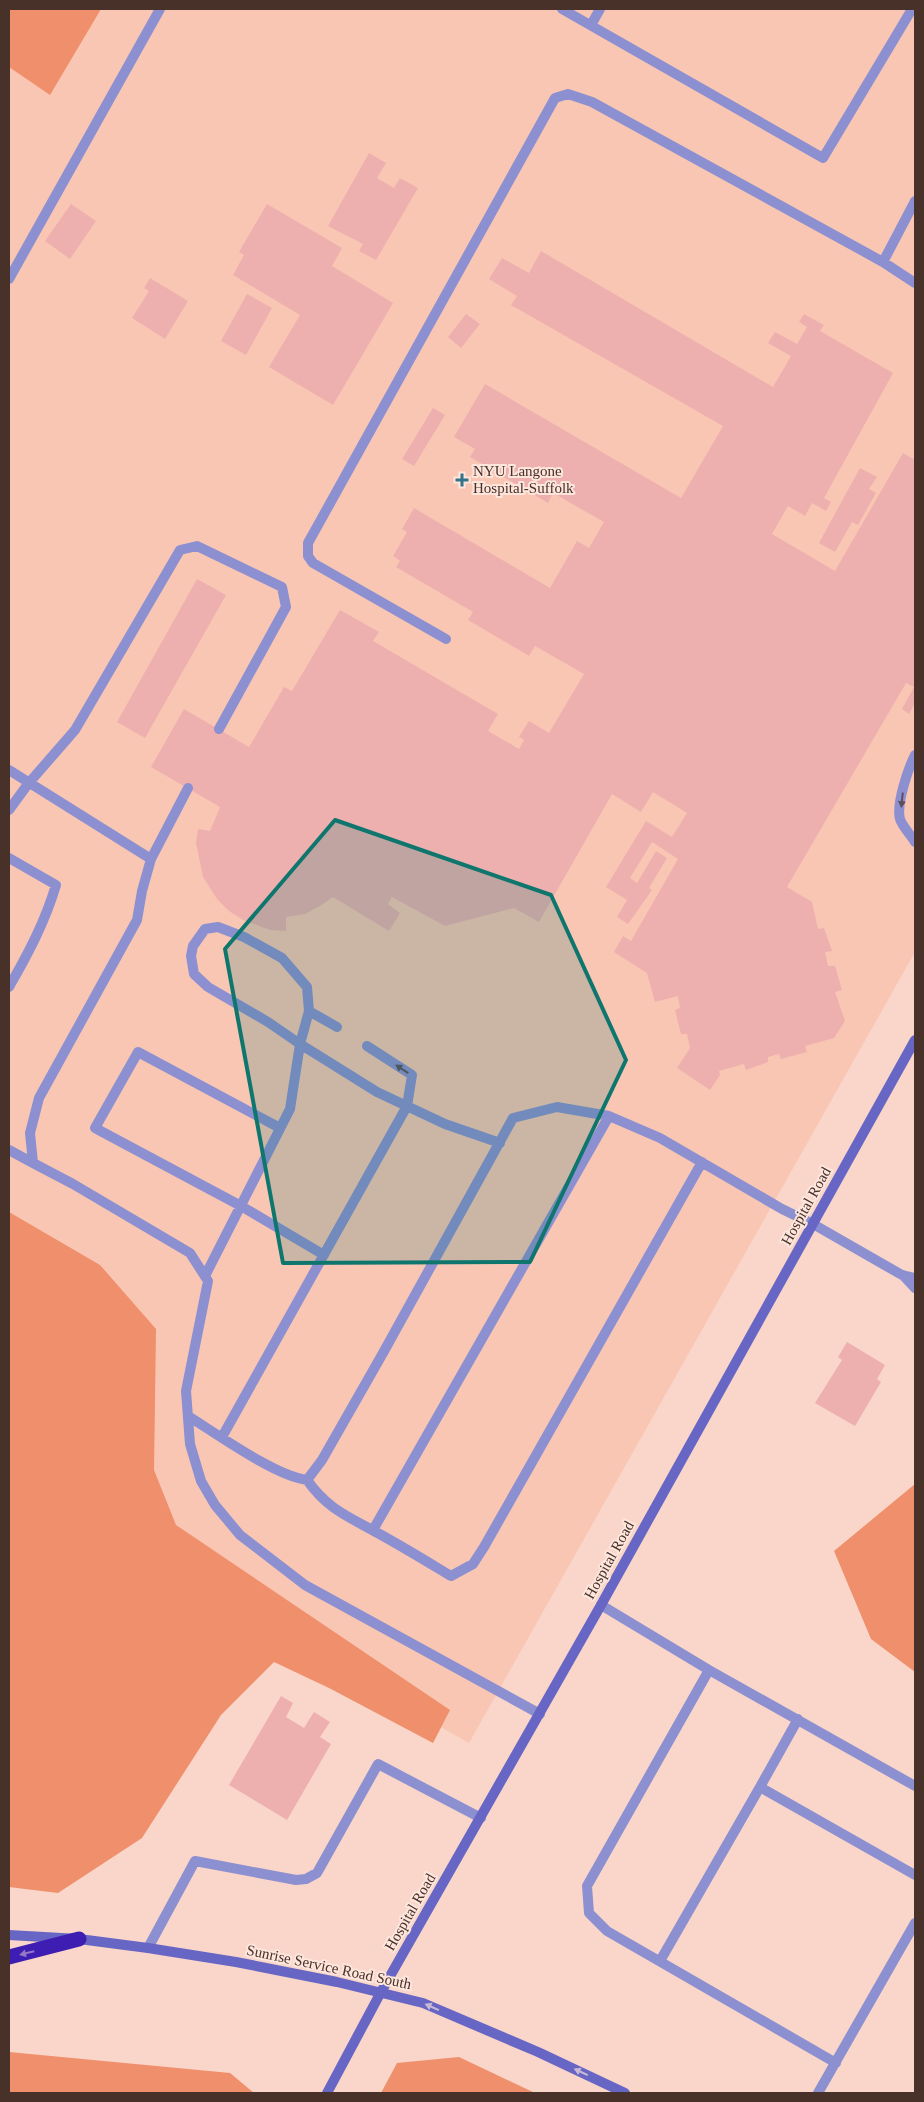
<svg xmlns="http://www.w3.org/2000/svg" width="924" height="2102" font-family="'Times New Roman',serif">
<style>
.built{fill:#fac6b4}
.green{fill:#ef8f6b}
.building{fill:#edb0ae}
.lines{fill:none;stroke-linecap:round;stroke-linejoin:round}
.lane{stroke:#8c90d0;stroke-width:10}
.street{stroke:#8c90d0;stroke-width:10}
.secondary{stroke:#6766c5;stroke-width:10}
.highway{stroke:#3e1db2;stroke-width:15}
.oneway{fill:#5c4e5b}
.oneway2{fill:#9477c5}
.oneway3{fill:#c9b9d5}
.marked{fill:#0f766e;fill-opacity:0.2;stroke:#0f766e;stroke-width:4;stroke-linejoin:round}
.poi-dot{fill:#337387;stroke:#fee6dd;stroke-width:2}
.labels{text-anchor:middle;stroke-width:4;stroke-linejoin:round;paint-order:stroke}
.poi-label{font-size:15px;fill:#473129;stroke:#fee6dd;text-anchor:start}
.street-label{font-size:15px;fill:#473129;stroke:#fee6dd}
</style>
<rect width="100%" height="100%" fill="#f9d6c9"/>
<path class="built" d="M9 9H915V952L469 1743 176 1578 9 1248Z"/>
<path class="green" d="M9 9H101L50 95 9 67Z
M9 1212 100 1265 156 1329 154 1470 176 1525 450 1710 433 1743 329 1688 274 1662 221 1715 142 1838 58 1893 9 1887Z
M915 1484V1672L871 1639 834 1551Z
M9 2052 230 2073 254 2093H9Z
M459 2057 535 2093H381L397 2063Z"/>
<path class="building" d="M369 153 386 163 377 178 394 188 400 178 418 188 376 260 359 251 363 244 328 226Z
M71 204 96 221 70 259 45 241Z
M267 204 342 248 332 266 393 303 333 405 269 367 300 315 233 275 244 255 239 252Z
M541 251 773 387 791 356 768 343 775 332 797 344 807 327 799 322 804 314 824 325 820 331 893 373 824 498 831 502 826 511 812 503 805 516 788 506 772 534 835 571 903 453 915 460V703L909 714 902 709 914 687 906 683 787 887 812 902 818 929 824 928 832 951 825 952 828 966H835L842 990 835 992 845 1021 834 1038 805 1046 807 1052 781 1059 779 1054 768 1057V1062L746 1070 744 1064 719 1071 720 1075 710 1090 677 1068 690 1048 687 1034H681L675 1010 680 1008 678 996 655 1002 647 973 614 952 623 936 631 941 678 859 652 842 630 878 637 883 656 851 667 858 649 888 652 890 628 924 617 917 627 900 606 887 646 821 672 837 687 813 653 792 641 812 612 794 539 922 514 908 445 926 392 897 388 904 400 913 389 931 333 897 320 906 305 914 286 917V931L270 930 243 920 229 911 217 899 203 877 196 843 198 829 210 831 220 807 151 767 184 709 249 747 284 687 292 691 340 610 379 632 373 641 498 714 488 731 519 749 524 740 519 737 529 721 549 733 584 674 535 646 529 656 468 620 473 612 396 567 400 561 393 556 407 532 402 529 414 508 550 588 577 541 589 548 604 522 553 493 548 503 470 457 475 449 454 437 485 384 681 498 723 426 511 305 517 296 489 279 502 258 529 273Z
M150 278 188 301 165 339 132 318 149 291 144 288Z
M247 294 272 308 246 355 221 341Z
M466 314 480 324 461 348 448 337Z
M433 408 445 415 414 466 402 459Z
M860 468 877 477 869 489 876 493 858 525 852 522 835 552 819 543Z
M197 579 226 595 145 738 117 722Z
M847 1342 885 1365 877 1379 881 1382 855 1426 815 1403 842 1360 838 1357Z
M281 1696 293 1703 286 1717 304 1728 314 1712 330 1722 320 1737 331 1744 287 1820 229 1785Z"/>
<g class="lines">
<path class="lane" d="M562 9 823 158 912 9
M591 25 600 9
M883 262 915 201
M9 279 160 9
M446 639 313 563 308 556V543L555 98 568 94 592 102 883 262 915 283
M915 755C908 769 896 804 900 819 902 826 911 835 915 842
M9 770 151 859
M188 788 151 859 142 891 137 920 39 1098 30 1133 33 1163 73 1184 190 1253 208 1281 186 1391 190 1444 201 1481 215 1505 240 1535 305 1585 540 1714
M9 810 28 784 75 730 180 550 197 546 282 587 286 607 219 729
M9 858 56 885C45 922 28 954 9 987
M309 1011 337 1027
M280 1128 138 1052 95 1128 241 1206 324 1255
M9 1150 33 1163
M205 1276 290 1109 300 1044 309 1011 307 987 282 958 244 937 218 927 205 929 193 946 191 956 194 974 208 987 268 1022 300 1044 377 1092 445 1124 500 1143
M188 1416C217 1434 275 1476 307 1480L322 1460 383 1353 513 1118 557 1107 609 1116 660 1138 782 1209 813 1224
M222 1437 407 1106 412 1075 367 1046
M307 1480C327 1508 345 1515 374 1531 400 1545 426 1561 451 1576L473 1564 484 1547 702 1162
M373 1530 609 1116
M601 1605 709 1670 915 1786
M709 1670 587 1886 589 1913 607 1931 836 2063
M798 1719 760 1787 915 1875
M148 1948 195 1861 296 1880 306 1879 317 1873 378 1764 481 1818
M660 1961 760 1787
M818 2093 915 1923"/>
<path class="street" d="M813 1224 902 1275 915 1278
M903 1275 915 1288"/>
<path class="secondary" d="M9 1935 79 1939 148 1948 236 1962 337 1982 423 2003 538 2052 625 2093
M327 2093 381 1992 601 1605 915 1040"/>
<path class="highway" d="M9 1957 79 1939"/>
</g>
<defs><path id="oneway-solid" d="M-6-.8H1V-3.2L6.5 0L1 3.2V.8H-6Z" transform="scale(1.25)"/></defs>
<g class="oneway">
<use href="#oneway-solid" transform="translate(902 800) rotate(96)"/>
<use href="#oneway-solid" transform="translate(402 1069) rotate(-147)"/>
</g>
<use class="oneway2" href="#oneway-solid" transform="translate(27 1953) rotate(166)"/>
<g class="oneway3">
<use href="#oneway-solid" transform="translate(432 2007) rotate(-156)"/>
<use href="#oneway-solid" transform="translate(581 2072) rotate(-155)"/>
</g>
<path class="marked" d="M335 820 551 895 626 1060 530 1262 283 1263 225 949Z"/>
<path class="poi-dot" d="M459.5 472.5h5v5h5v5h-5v5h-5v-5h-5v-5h5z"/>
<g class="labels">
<g class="poi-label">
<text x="473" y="476">NYU Langone<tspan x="473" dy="17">Hospital-Suffolk</tspan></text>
</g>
<g class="street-label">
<text transform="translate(806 1206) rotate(-61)" y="5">Hospital Road</text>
<text transform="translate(609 1560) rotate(-61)" y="5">Hospital Road</text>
<text transform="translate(410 1912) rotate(-60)" y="5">Hospital Road</text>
<text transform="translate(329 1967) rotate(12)" y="5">Sunrise Service Road South</text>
</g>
</g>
<rect width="924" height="2102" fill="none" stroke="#473129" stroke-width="20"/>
</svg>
